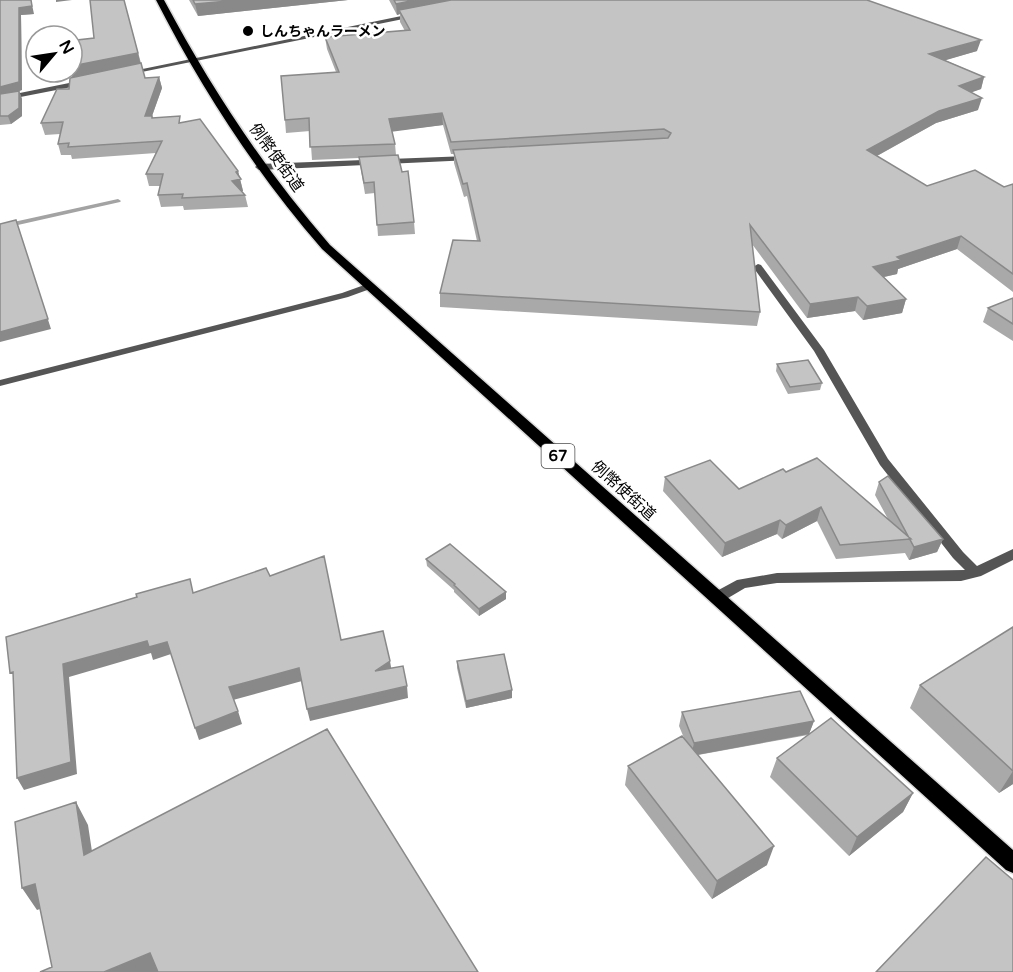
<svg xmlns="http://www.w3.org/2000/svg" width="1013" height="972" font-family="'Varela Round','Noto Sans JP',sans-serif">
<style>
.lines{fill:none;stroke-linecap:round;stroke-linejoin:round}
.stream{fill:#a3a3a3;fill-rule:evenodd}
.primary-casing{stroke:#dbdbdb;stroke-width:3}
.minor{fill:#555;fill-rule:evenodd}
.tertiary{fill:#555;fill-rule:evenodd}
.primary{fill:#000;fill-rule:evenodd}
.wall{fill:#a9a9a9}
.shaded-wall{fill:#898989}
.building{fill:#c4c4c4;stroke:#898989;stroke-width:1.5}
.poi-dot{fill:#000;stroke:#fff;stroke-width:2}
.labels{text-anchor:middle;stroke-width:5;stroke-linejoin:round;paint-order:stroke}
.far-poi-label{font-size:14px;font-weight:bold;fill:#000;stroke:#fff;text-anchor:start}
.shield{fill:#fff;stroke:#4c4c4c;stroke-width:1.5}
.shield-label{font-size:15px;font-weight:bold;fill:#000}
.street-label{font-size:16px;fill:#000;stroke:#fff}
</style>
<rect width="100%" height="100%" fill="#fff"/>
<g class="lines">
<path class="stream" d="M118 199 121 201 120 202 0 229V225Z"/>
<defs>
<path id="primary" d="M156 0H164C211 88 264 169 330 245L1013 850V873L1006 870 322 249C256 173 202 90 156 0Z"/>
</defs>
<use href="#primary" class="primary-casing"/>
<path class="minor" d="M468 156 472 158 471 160 259 170 255 167 259 164Z
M758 264 761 265 824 350 888 459 963 552 977 566 1013 549V560L981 576 961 581 777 583 745 588 723 601H713L711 597 713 593 737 580 777 573 965 570 953 558 880 465 814 351 753 267Z
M367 284 370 285V289L348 297 0 386V380L342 293Z"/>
<path class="tertiary" d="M416 13 418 14V16L127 75 123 73Z
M84 80 88 82 87 84 0 101V97Z"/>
<use href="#primary" class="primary"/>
</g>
<path class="wall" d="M0 0 34 14 21 15 22 90 19 91 22 99V116L11 124 0 125Z
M124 0 145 78 159 77 162 88 152 116 153 118 181 123 238 171 243 191H242L245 195 248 207 184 210 183 206 161 207 158 195 160 186H149L146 174 156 153 72 159 71 155H61L58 144 60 134 45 135 41 123 69 89 72 77 71 72H72L94 38Z
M189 0H348L198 16Z
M389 0H867L977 51 945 60 984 77 981 89 971 92 978 110 936 123 877 156 927 186 1004 187 1013 184V292L957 249 898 269 897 274 884 277 906 299 902 313 863 320 855 311 807 318 752 244 760 312 757 326 440 307V293L477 241 467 196 464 197 454 163V154H451L443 125 392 131 395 144 396 155 414 222 415 234 378 236 375 193 365 194 359 158 312 160 310 131 286 133 285 120 336 72 327 49 325 37 405 31 400 22V14L397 15Z
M1013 298V341L983 322 988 308Z
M777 364 822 383 820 390 788 394 776 371Z
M786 472 888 519 875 495 879 482 943 539 937 552 909 560 905 553 836 559 817 521 782 539 777 534 722 557 663 491 665 477 739 489Z
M426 559 506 599 479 616 454 592V590L427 566Z
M1013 627V784L999 793 910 708 920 685Z
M457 661 512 690V698L466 708 457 668Z
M682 712 814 721 809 734 913 793 903 812 849 856 770 777 777 758 808 735 698 755 767 865 712 899 625 785 628 766 684 738 679 726Z"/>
<path class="shaded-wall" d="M31 0 34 14 21 15 22 90 19 91 22 99V116L11 124 0 96V87L19 8Z
M56 0H72L56 2Z
M239 0H348L198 16 195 4Z
M415 0H471L399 10 400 14 397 15 396 4Z
M981 40 977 51 926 66 929 54Z
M138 53 141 66 73 80 71 72H72V66Z
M159 77 162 88 148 127 145 116Z
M984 77 981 89 956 98 959 86Z
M982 98 978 110 936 123 864 163 867 150 939 111Z
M442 113 443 125 390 132 389 119Z
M238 171 243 191 234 193 232 181 236 172Z
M19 229 51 329 0 342V332Z
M961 236 957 249 898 269 897 274 870 280 873 267 897 257Z
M858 297 855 311 807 318 810 304Z
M906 299 902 313 863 320 867 306Z
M821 507 817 521 782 539 786 525Z
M780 520 777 534 722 557 725 543Z
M943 539 937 552 909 560 914 547Z
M506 592V599L479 616V609Z
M147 641 167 642 171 654 153 660 151 653 69 677 77 774 24 790 17 778 63 664Z
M390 661 392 673 375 671Z
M299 668 302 681 233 700 229 687Z
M407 686 408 698 310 721 307 709Z
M512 690V698L466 708V701Z
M238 711 242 724 199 740 195 728Z
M814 721 809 734 691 756 694 743Z
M1013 771V784L999 793Z
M913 793 903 812 849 856 857 837Z
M76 802 88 825 96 878 84 855Z
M774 846 767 865 712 899 717 881Z
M35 884 49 906 37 910 22 888Z
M150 953 160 972H104Z"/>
<path class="building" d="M0 0H31L32 6 19 8V82L0 87Z
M90 0H124L138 53 72 66V51L77 40 94 38Z
M193 0H239L195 4Z
M394 0H415L396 4Z
M451 0H867L981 40 929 54 984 77 959 86 982 98 939 111 867 150 927 186 975 170 1004 187 1013 184V274L961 236 897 257 901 260 873 267 906 299 867 306 858 297 810 304 750 225 760 312 440 293 453 240 480 241 467 183 463 184 453 150 668 138 671 133 664 129 451 142 442 113 389 119 395 144 310 147 309 118 285 120 281 76 339 72 325 37 410 30 399 10Z
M141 63 145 78 159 77 145 116H152V118L180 116 179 123 200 119 238 171 236 172 241 179 232 181 245 195 182 198 183 194 158 195 163 174H146L162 141 68 147 69 143 58 144 63 122 41 123 57 89H69L70 78Z
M19 91V108L8 116H0V94Z
M398 155 402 172 408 171 414 222 377 225 374 182 364 183 359 157Z
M16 220 48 319 0 332V224Z
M1013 298V324L988 308Z
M808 360 822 383 790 387 777 364Z
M817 458 911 539 840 545 821 507 786 525 780 520 725 543 665 477 710 460 739 489 783 469 786 472Z
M888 476 943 539 914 547 879 482Z
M450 544 506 592 479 609 454 585 455 584 426 559Z
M324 556 341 640 383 631 390 661 375 671 403 666 407 686 307 709 299 668 229 687 238 711 195 728 167 642 149 647 147 641 63 664 71 762 17 778 13 672 10 673 6 637 137 597 136 594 190 579 193 593 266 568 270 576Z
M1013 627V771L920 685Z
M504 654 512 690 466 701 457 661Z
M800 691 814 721 694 743 682 712Z
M831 718 913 793 857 837 777 758Z
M327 729 478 972H158L150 953 104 972H40L52 967 35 884 22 888 15 822 76 802 84 855Z
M682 736 774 846 717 881 628 766Z
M986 857 1013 880V972H876Z"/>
<circle class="poi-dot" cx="248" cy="31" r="6"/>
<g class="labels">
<g class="far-poi-label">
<text x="260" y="36">しんちゃんラーメン</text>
</g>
<rect class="shield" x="541.5" y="444" width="33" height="24" rx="4.5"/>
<g class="shield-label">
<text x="558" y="461">67</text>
</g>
<g class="street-label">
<text transform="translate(277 157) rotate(54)" y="6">例幣使街道</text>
<text transform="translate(624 490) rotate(42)" y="6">例幣使街道</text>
</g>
</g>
<g transform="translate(54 54) rotate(61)"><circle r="28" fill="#ffffff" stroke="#999999" stroke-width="1.5"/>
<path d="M0-4.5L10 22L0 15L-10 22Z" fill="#000000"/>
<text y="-9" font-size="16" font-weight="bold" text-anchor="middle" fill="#000000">N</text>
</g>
</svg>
